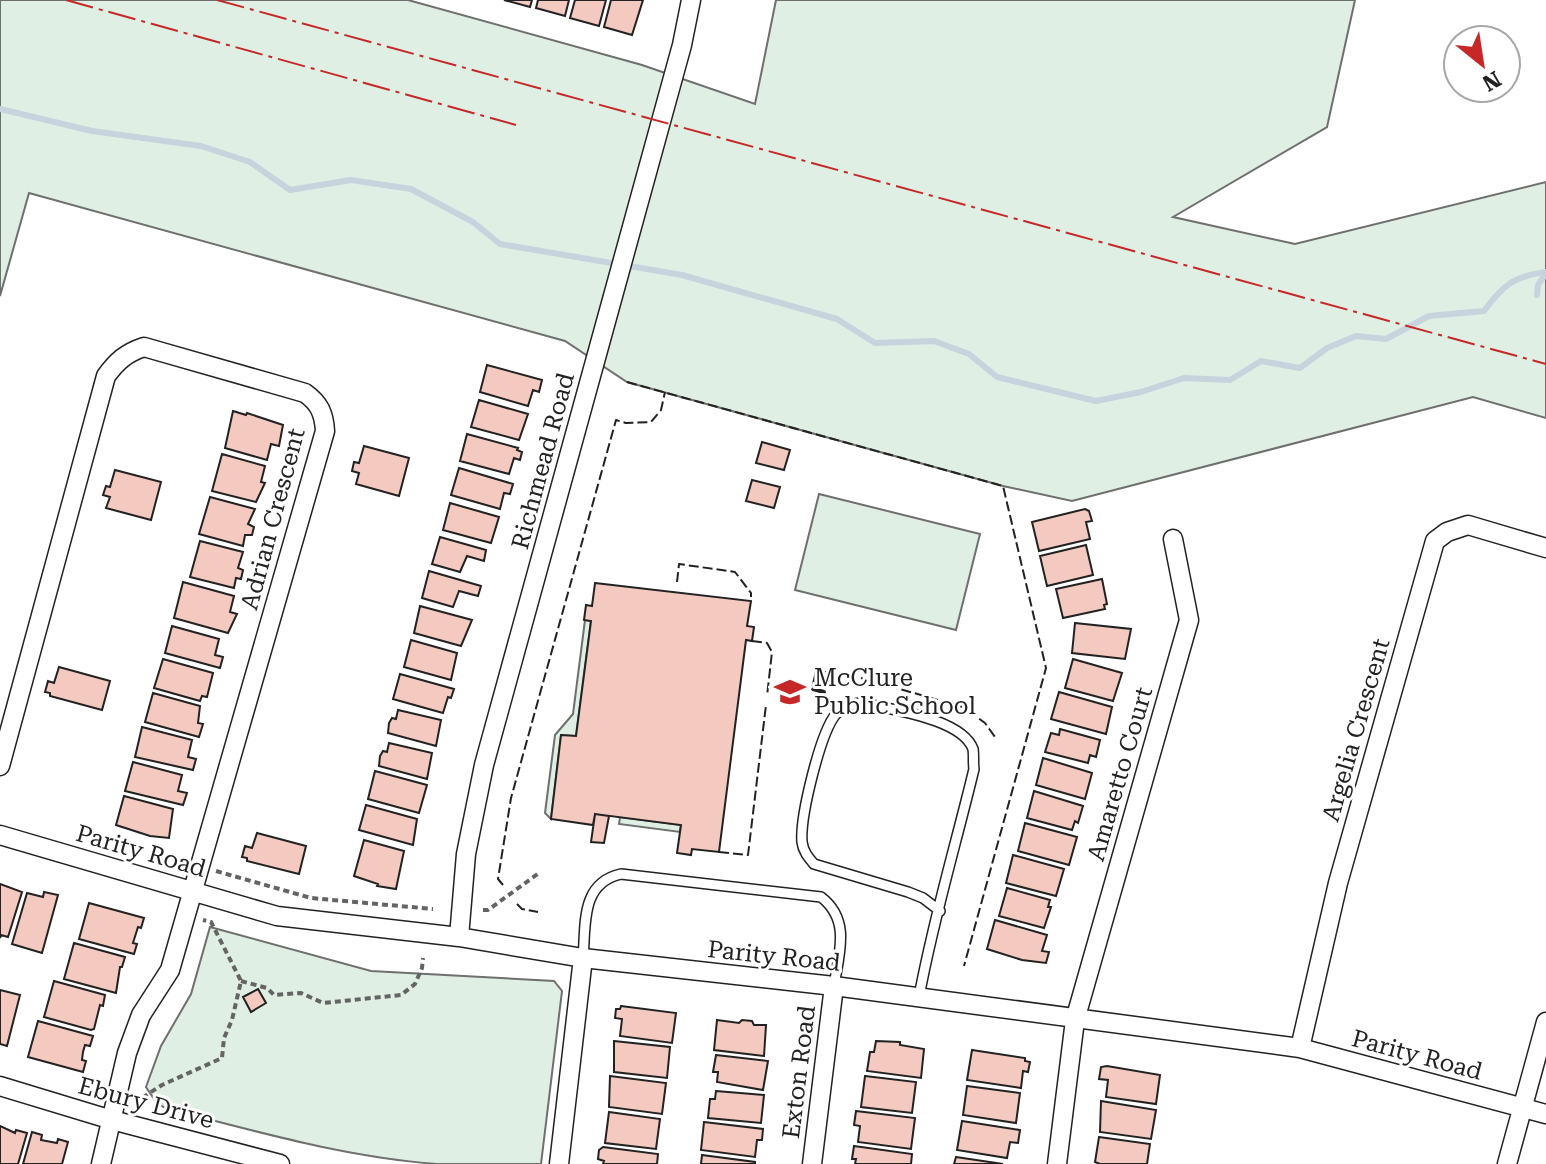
<svg xmlns="http://www.w3.org/2000/svg" width="1546" height="1164" font-family="'Roboto Serif',serif">
<style>
.green{fill:#e0efe3;stroke:#6f6f6f;stroke-width:2}
.lines{fill:none;stroke-linecap:round;stroke-linejoin:round}
.stream{stroke:#c7d3dd;stroke-width:6}
.building{fill:#f3c9c0;stroke:#222;stroke-width:2}
.service-casing{stroke:#222;stroke-width:12}
.minor-casing{stroke:#222;stroke-width:21}
.path{stroke:#646464;stroke-width:4;stroke-dasharray:6 4;stroke-linecap:butt}
.service{stroke:#fff;stroke-width:9}
.minor{stroke:#fff;stroke-width:18}
.fence{stroke:#222;stroke-width:2;stroke-dasharray:10 4;stroke-linecap:butt}
.wall{stroke:#222;stroke-width:4}
.power{stroke:#c62828;stroke-width:2;stroke-dasharray:28 6 4 6;stroke-linecap:butt}
.labels{text-anchor:middle;stroke-width:6;stroke-linejoin:round;paint-order:stroke}
.street-label{font-size:24px;fill:#222;stroke:#fff}
.poi-label{font-size:24px;fill:#222;stroke:#fff;text-anchor:start}
</style>
<rect width="100%" height="100%" fill="#fff"/>
<path class="green" d="M0 0H408L642 65 755 104 776 0H1355L1327 127 1173 217 1295 244 1546 182V418L1473 397 1072 501 1003 486 627 382 565 341 29 193 0 296Z
M819 494 980 534 956 630 795 590Z
M585 620 591 621 576 736 561 735 551 819 545 813 555 735 573 714Z
M620 817 681 825 680 832 619 824Z
M210 927 371 971 554 981 562 991 541 1164C507 1164 471 1164 437 1164 344 1157 255 1131 165 1108L156 1102 146 1087 161 1046 191 994Z"/>
<g class="lines">
<path class="stream" d="M0 109 92 131 201 146 250 162 290 190 351 180 411 189 473 222 500 244 682 275 837 319 875 343 934 341 969 354 997 377 1096 401 1141 392 1184 378 1230 380 1261 361 1300 368 1327 348 1356 336 1386 339 1429 316 1484 311C1503 285 1514 276 1546 272
M1537 295 1538 285 1546 273"/>
</g>
<path class="building" d="M504 0H532L530 7Z
M538 0H569L565 16 536 8Z
M575 0H606L599 26 570 18Z
M611 0H643L632 35 604 27Z
M487 365 542 380 539 392 533 390 528 406 480 392Z
M479 400 528 414 519 440 471 427Z
M233 411 246 415 247 413 283 425 279 446 271 444 267 460 225 448Z
M467 434 518 448 517 450 522 452 520 460 514 458 509 474 460 461Z
M762 442 790 450 784 470 756 463Z
M364 446 409 458 399 496 356 484 359 473 352 471 354 462 359 463Z
M222 454 265 466 261 482 265 483 256 502 212 491Z
M459 468 513 484 510 494 504 493 500 509 451 495Z
M115 470 161 482 151 520 106 508 110 497 103 495 106 486 110 487Z
M752 480 780 487 774 508 746 501Z
M210 497 255 509 248 524 254 527 252 535H245L243 546 199 534Z
M450 503 499 517 491 543 443 530Z
M1085 509 1089 511 1092 521 1086 522 1090 539 1039 551 1032 522Z
M440 537 486 550 484 561 467 556 460 572 432 564Z
M200 541 243 552 238 568 243 570 241 579 236 578 234 588 190 577Z
M1086 545 1093 575 1047 586 1040 556Z
M429 571 481 586 478 596 459 591 453 607 422 598Z
M1102 579 1107 604 1104 605 1105 609 1063 618 1056 589Z
M183 582 234 596 230 612 237 614 228 633 174 618Z
M595 583 751 601 747 626 754 627 752 641 746 640 719 852 692 849 691 855 677 853 681 825 595 814 593 825 551 819 561 735 576 736 591 621 584 620 586 605 592 606Z
M420 606 472 620 461 646 414 633Z
M1075 623 1131 629 1125 659 1072 653Z
M172 626 219 639 215 655 223 657 220 668 165 653Z
M411 640 457 653 451 680 404 667Z
M163 659 213 673 207 697 202 696 200 701 154 688Z
M1073 659 1122 673 1113 701 1065 688Z
M59 667 110 681 102 710 50 696V693L45 692 48 681 54 683Z
M400 674 454 689 451 698 448 697 443 713 393 699Z
M1059 692 1112 707 1106 734 1051 719Z
M153 693 200 706 198 723 203 724 199 737 145 722Z
M398 710 441 720 436 746 388 733 389 723 392 718 396 719Z
M142 727 192 740 188 757 196 759 193 770 135 757Z
M1060 729 1100 740 1096 757 1090 755 1088 763 1045 752 1051 733 1059 735Z
M389 743 432 753 427 779 379 766 380 756 383 751 387 752Z
M1043 758 1092 773 1085 799 1036 785Z
M133 762 182 775 178 791 187 793 183 805 125 791Z
M375 771 427 785 419 813 368 799Z
M1034 791 1083 806 1078 823 1075 821 1072 830 1027 818Z
M124 796 173 809 169 838 150 836 116 825Z
M366 805 417 819 413 845 359 830Z
M595 814 609 816 604 843 591 842Z
M1025 823 1077 837 1069 865 1018 851Z
M257 833 306 846 299 874 247 861V858L242 857 245 846 252 848Z
M364 840 404 851 396 889 377 886 378 884 354 876Z
M1013 855 1064 869 1056 896 1006 883Z
M0 884 22 892 8 937 1 935 0 938Z
M1007 888 1050 900 1048 907H1051L1044 928 999 916Z
M44 892 58 895 42 953 12 944 27 893 43 897Z
M89 903 144 918 141 928 138 927 133 943 137 944 134 954 79 939Z
M995 920 1047 935 1042 951 1049 952 1046 963 1022 960 987 949Z
M74 943 125 957 122 967H120L116 993 64 979Z
M54 981 105 995 103 1006 100 1005 94 1029 91 1030 44 1017Z
M258 989 266 1003 251 1012 243 997Z
M0 990 20 995 7 1046 0 1044Z
M621 1006 676 1013 672 1043 620 1036 622 1019 615 1018 616 1009H620Z
M717 1020 739 1023 742 1020 752 1021 754 1025H766L764 1056 714 1050Z
M38 1021 93 1036 90 1046 85 1045 83 1052 82 1060 86 1061 83 1072 28 1057Z
M614 1041 670 1047 667 1078 614 1072Z
M876 1041 900 1042V1045L924 1049 921 1078 867 1071 870 1052H874Z
M972 1050 1025 1058V1061L1030 1062 1028 1072 1023 1071 1021 1088 967 1080Z
M716 1055 768 1061 763 1090 717 1082 718 1072H713Z
M1107 1066 1160 1075 1156 1104 1106 1097 1108 1080 1099 1079 1101 1067Z
M610 1076 666 1083 662 1114 609 1107Z
M865 1076 916 1082 912 1113 861 1107Z
M967 1086 1020 1093 1016 1123 963 1115Z
M716 1091 764 1095 761 1123 708 1118 710 1099H715Z
M1101 1101 1156 1110 1151 1139 1100 1132Z
M856 1111 915 1118 911 1149 858 1142 860 1126 854 1125Z
M609 1112 660 1119 656 1149 605 1143Z
M962 1121 1020 1130 1018 1143 1010 1142 1007 1158 957 1150Z
M704 1122 763 1129 762 1140H757L755 1157 701 1150Z
M0 1126 15 1133 16 1130 27 1133 18 1164H0Z
M32 1132 42 1135 41 1140 57 1143 58 1139 68 1142 62 1164H23Z
M1099 1137 1150 1144 1147 1164H1100L1095 1162Z
M854 1146 912 1154 911 1164H855L856 1159H852Z
M603 1147 658 1154 657 1164H603L604 1161 598 1159 599 1150Z
M702 1155 755 1162V1164H701Z
M956 1157 1003 1164H954Z"/>
<g class="lines">
<defs>
<path id="service" d="M583 958C586 925 580 883 621 874L821 897C851 920 839 953 834 986
M919 997C933 920 956 844 974 769 973 763 974 755 973 749 962 719 893 710 864 703 853 703 844 706 836 714 820 733 800 817 802 842 803 851 808 857 814 864L908 892 923 898 940 911"/>
<path id="minor" d="M0 766 106 376C117 361 126 353 144 347L305 393C319 403 324 413 325 431L170 970 141 1015 127 1053 101 1164
M0 835 277 916 459 937 583 958 834 986 1300 1048 1546 1114
M459 937 466 854 484 765 682 45 691 0
M1300 1048 1338 883 1435 541 1447 532 1468 525 1546 548
M0 1086 112 1120 280 1164
M559 1164 583 958
M812 1164 834 986
M1057 1164 1075 1020 1189 620 1173 539
M1507 1164 1546 1022"/>
</defs>
<use href="#service" class="service-casing"/>
<use href="#minor" class="minor-casing"/>
<path class="path" d="M216 871 311 898 433 909
M483 910H488L539 873
M241 981 267 988 274 995 301 993 323 1003 401 995 415 984 422 968 423 958
M134 1103 162 1085 222 1058 224 1038 232 1020 241 981 211 922 203 920"/>
<use href="#service" class="service"/>
<use href="#minor" class="minor"/>
<path class="fence" d="M627 382 1003 486 1046 668 964 966
M677 582 679 564 735 572 751 593V597
M752 641 767 643 772 652 767 696
M861 678 963 707 985 723 995 737
M719 852 748 855 766 705
M503 885 498 879 511 798 616 420 626 423 651 422 661 410 665 392
M517 904 522 909 538 912"/>
<path class="wall" d="M824 692 813 689 817 671 829 674"/>
<path class="power" d="M66 0 516 125
M217 0 1546 364"/>
</g>
<defs>
<symbol id="school-bare" viewBox="-9 -9 18 18"><path d="M0-5L7-2L0 1L-7-2ZM-4 1L0 2.5L4 1V4Q0 6-4 4Z" fill="#c62828" stroke="#fff" stroke-width="2.5" paint-order="stroke"/></symbol>
</defs>
<g fill-rule="evenodd">
<use href="#school-bare" x="768" y="670" width="44" height="44"/>
</g>
<g class="labels">
<g class="street-label">
<text transform="translate(543 461) rotate(-75)" y="8">Richmead Road</text>
<text transform="translate(273 519) rotate(-75)" y="8">Adrian Crescent</text>
<text transform="translate(1356 730) rotate(-74)" y="8">Argelia Crescent</text>
<text transform="translate(1120 774) rotate(-74)" y="8">Amaretto Court</text>
<text transform="translate(141 851) rotate(16)" y="8">Parity Road</text>
<text transform="translate(774 956) rotate(6)" y="8">Parity Road</text>
<text transform="translate(1417 1055) rotate(15)" y="8">Parity Road</text>
<text transform="translate(799 1072) rotate(-83)" y="8">Exton Road</text>
<text transform="translate(146 1103) rotate(15)" y="8">Ebury Drive</text>
</g>
<g class="poi-label">
<text x="814" y="686">McClure<tspan x="814" dy="28">Public School</tspan></text>
</g>
</g>
<g transform="translate(1482 64) rotate(150)"><circle r="38" fill="#ffffff" stroke="#a7a7a7" stroke-width="2"/>
<path d="M0-6L14 30L0 20L-14 30Z" fill="#c62828"/>
<text y="-12" font-size="22" font-weight="bold" text-anchor="middle" fill="#222222">N</text>
</g>
</svg>
